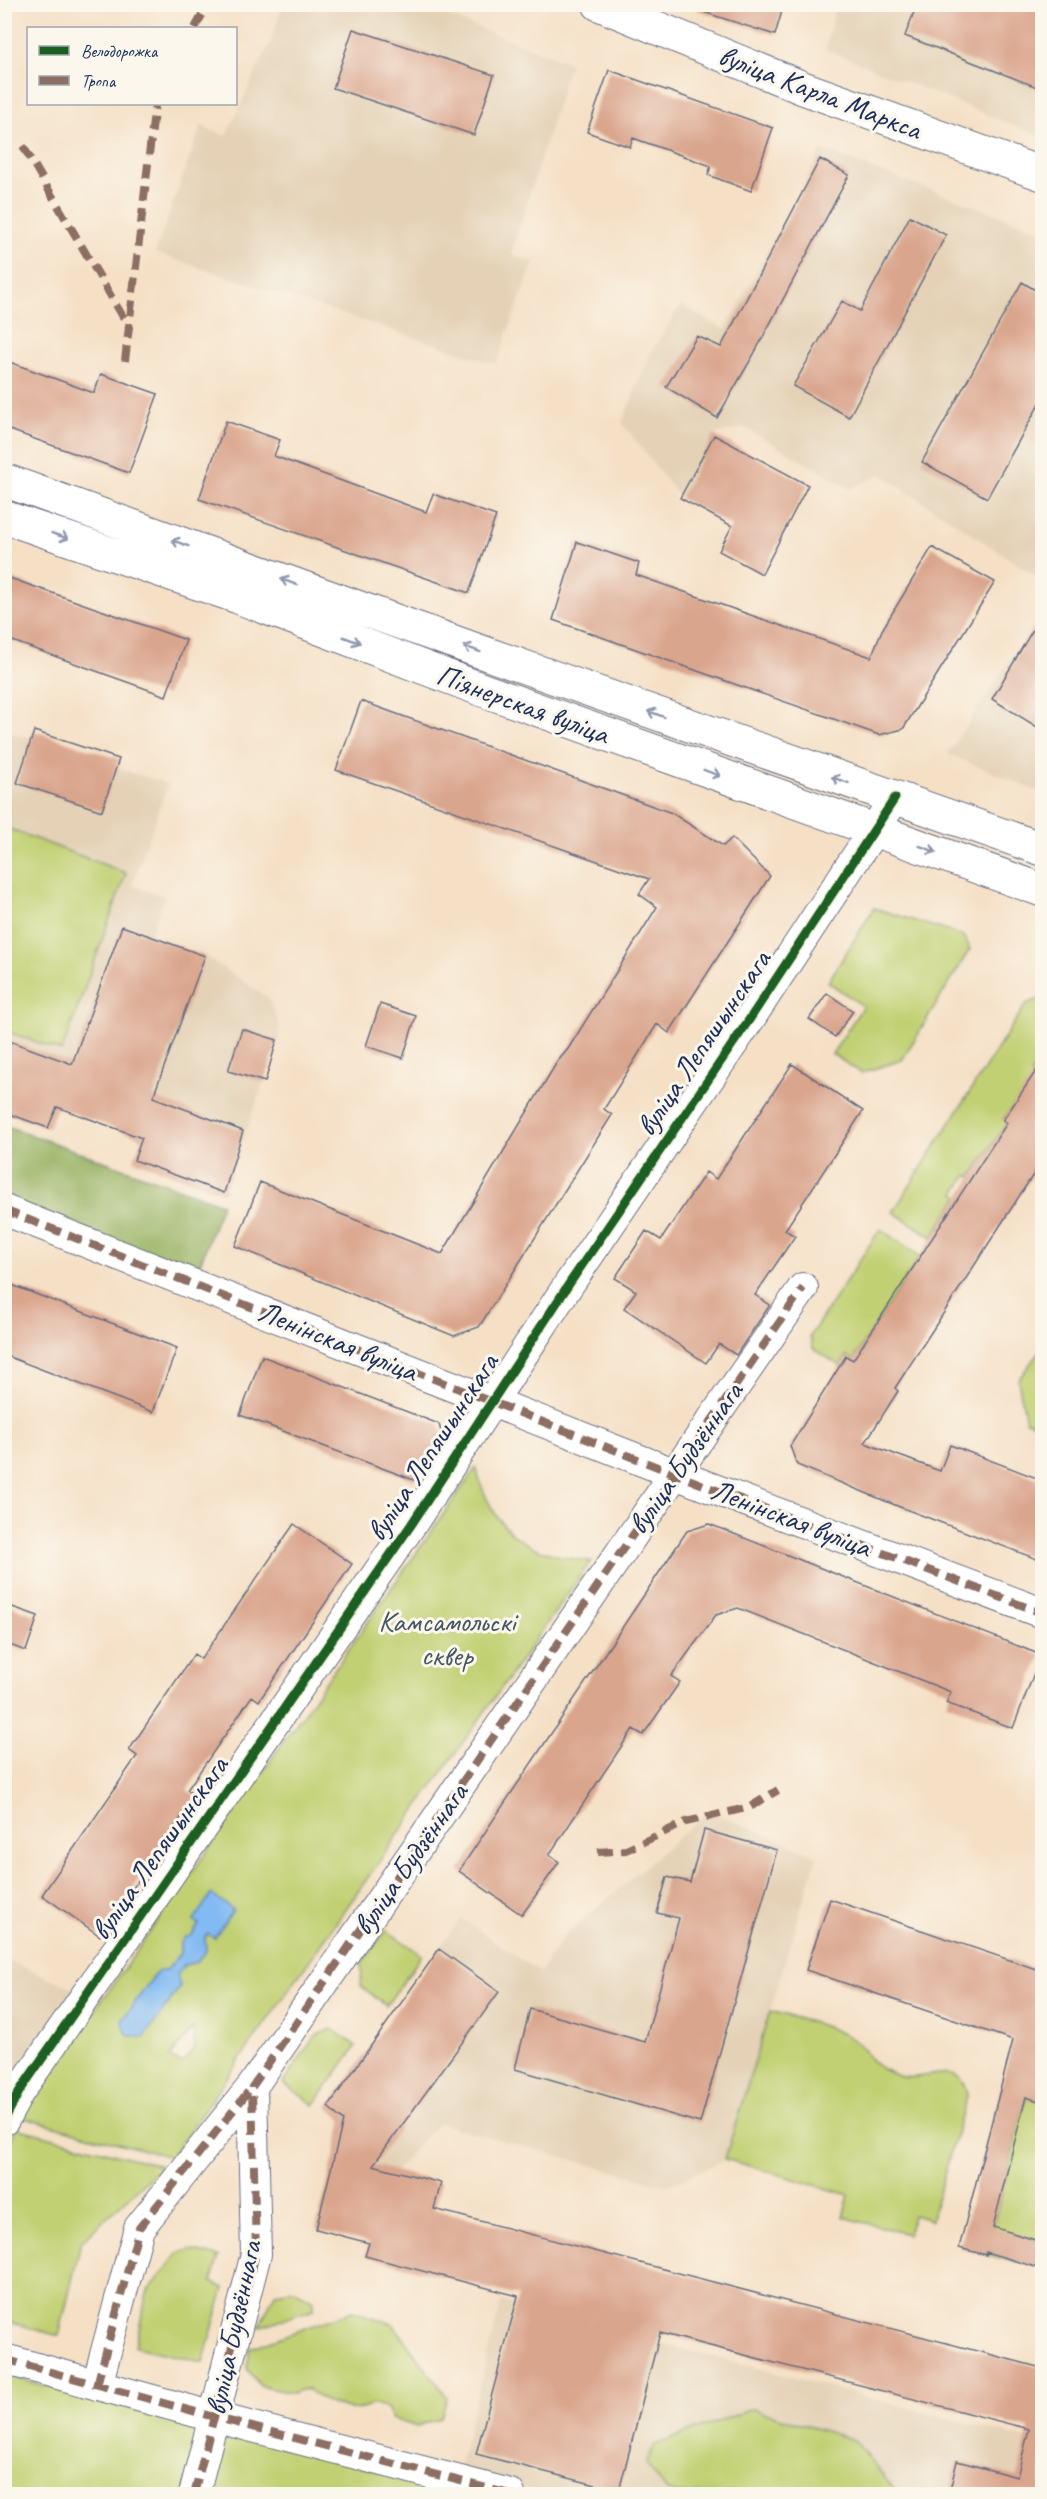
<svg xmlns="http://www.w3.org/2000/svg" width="1047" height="2499" font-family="Caveat,sans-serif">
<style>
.built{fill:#e4d1b6}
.green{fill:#c1d072;stroke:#6e8068;stroke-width:1.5;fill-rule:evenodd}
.forest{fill:#98b264;stroke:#5a7061;stroke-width:1.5}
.water{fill:#82baf3;stroke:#4e74a8;stroke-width:1.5}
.building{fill:#daa58d}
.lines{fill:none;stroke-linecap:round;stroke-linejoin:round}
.street-casing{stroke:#676d82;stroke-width:32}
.secondary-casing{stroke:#676d82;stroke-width:35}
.primary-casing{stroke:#676d82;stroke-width:35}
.street{stroke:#fff;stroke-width:30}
.secondary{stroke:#fff;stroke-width:33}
.primary{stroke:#fff;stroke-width:33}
.quiet{stroke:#8d6e63;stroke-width:8;stroke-dasharray:15 8;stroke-linecap:butt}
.cycleway-casing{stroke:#fbf7ec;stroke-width:13}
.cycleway{stroke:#1b5e20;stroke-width:9}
.oneway{stroke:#8d97ae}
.labels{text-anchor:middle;stroke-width:6;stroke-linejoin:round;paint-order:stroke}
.street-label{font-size:30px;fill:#1b2f5e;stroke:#fbf7ec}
.park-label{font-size:30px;fill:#445763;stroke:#fbf7ec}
</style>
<rect width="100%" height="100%" fill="#fbf7ec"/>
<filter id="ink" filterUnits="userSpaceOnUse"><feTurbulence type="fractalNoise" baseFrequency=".0167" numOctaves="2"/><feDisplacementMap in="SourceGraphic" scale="12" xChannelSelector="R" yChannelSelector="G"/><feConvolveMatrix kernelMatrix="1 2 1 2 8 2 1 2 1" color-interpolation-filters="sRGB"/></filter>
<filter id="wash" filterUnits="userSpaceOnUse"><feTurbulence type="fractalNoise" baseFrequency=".008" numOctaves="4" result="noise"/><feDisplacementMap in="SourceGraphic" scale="24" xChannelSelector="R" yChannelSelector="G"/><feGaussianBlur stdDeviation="1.35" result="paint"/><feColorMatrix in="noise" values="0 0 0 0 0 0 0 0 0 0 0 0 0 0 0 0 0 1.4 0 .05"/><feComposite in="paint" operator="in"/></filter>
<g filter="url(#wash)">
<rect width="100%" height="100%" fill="#f5e0c6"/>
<path class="built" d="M283 5H419L570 63 511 254 534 262 496 364 155 253 201 126 226 136 271 41Z
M836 5H1042V137L825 49Z
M822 150 1042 231V580L881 474 851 489 744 427 714 435 680 498 622 423 651 352 681 305 725 330Z
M1042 612V793L948 754Z
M4 731 31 738 34 731 119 759 117 768 168 784 132 885 165 897 150 935 205 956 268 998 279 1024V1039L224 1193 134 1160 141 1138 57 1107 48 1128 5 1112Z
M709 1811 817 1856 725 2159 668 2186 438 2123 395 2171 333 2163 342 2121 328 2107 461 1918 540 1972 562 1938Z
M5 1959 88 1994 5 2134Z
M501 2301 1042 2443V2494H546L458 2471Z"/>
<path class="green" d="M4 827 126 873 62 1051 5 1031Z
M874 908 964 936 970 949 902 1060 861 1073 832 1054 863 1006 828 982Z
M1042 998V1056L1031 1073 1036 1077 1003 1119 1007 1123 971 1177 967 1175 955 1193 959 1196 932 1237 893 1212 1026 1004Z
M880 1229 920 1256 853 1360 846 1356 840 1366 813 1348 810 1336Z
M1042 1348V1426L1026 1421 1018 1380Z
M476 1468C493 1533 527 1555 591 1561L171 2157 20 2117ZM211 1895 233 1910 214 1938 208 1934 205 1938V1950L184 1965 177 1975 180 1987 167 1970 180 1953V1945L192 1935 200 1924 194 1920ZM193 2028 195 2048 182 2064 170 2057Z
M386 1930 422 1955 386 2006 361 1986 362 1963Z
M770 2011C796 2018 825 2024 849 2037 861 2044 866 2054 874 2063 879 2069 892 2073 899 2076 925 2084 962 2055 967 2096L931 2220 913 2215 908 2234 843 2217 849 2195 725 2159Z
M332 2029 356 2046 314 2105 283 2083 315 2036Z
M1026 2097 1042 2102V2242L1026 2237 1019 2262 986 2255Z
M16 2128 162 2166 81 2242 59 2336 5 2321V2156Z
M190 2250 219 2257 211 2282 224 2288 203 2362 135 2347 147 2293 179 2252Z
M294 2290 314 2301V2309L259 2327 275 2293Z
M353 2311 393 2324 447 2397 441 2418 417 2426 392 2418 387 2408C365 2399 366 2411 351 2410 346 2409 339 2406 333 2405 314 2399 312 2382 293 2393L260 2386 247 2368 250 2348Z
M5 2375 42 2385 467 2494H5Z
M752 2409 854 2440 898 2494H740L735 2492 720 2494H678L667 2491 646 2463 655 2445Z"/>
<path class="forest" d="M4 1125 222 1204 196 1275 5 1198Z"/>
<path class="water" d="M211 1894 233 1910 214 1938 208 1934 205 1938 206 1950 197 1962 184 1965 177 1975 180 1987 144 2038 127 2035 122 2020 157 1972 167 1970 180 1953V1945L184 1938 192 1935 199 1924 194 1920Z"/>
<g id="blocks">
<path class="building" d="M698 4H784L775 35 697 10Z
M917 4H1042V89L905 36Z
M353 29 494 75 474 135 333 88Z
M609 70 773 128 751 191 708 175 711 166 633 138 630 147 587 132Z
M820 159 849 175 754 354 717 418 666 387 697 336 721 347Z
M910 216 946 235 849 417 793 386 842 301 860 311Z
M1022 282 1042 294V399L987 498 922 462Z
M4 360 94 393 101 374 158 394 129 473 4 428Z
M226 421 280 440 274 456 426 512 433 494 496 516 469 593 199 499Z
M714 435 808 485 762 574 719 551 732 526 680 498Z
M577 542 639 563 636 575 871 657 882 630 932 547 995 582 903 729 879 735 553 620Z
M4 576 186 640 166 696 4 638Z
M1042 614V730L992 699Z
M361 701 672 813 723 846 732 838 770 876 669 1033 657 1024 604 1109 612 1115 479 1327 454 1336 235 1246 260 1182 442 1254 557 1062 568 1049 657 907 639 894 649 879 336 770Z
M34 731 119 759 102 811 17 783Z
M122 926 205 956 153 1097 243 1131 224 1193 134 1160 142 1138 57 1107 48 1128 4 1112V1039L72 1064Z
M827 993 853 1011 835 1037 809 1019Z
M380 1004 416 1016 403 1058 366 1046Z
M242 1029 277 1040 265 1082 228 1071Z
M1042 1062V1161L895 1388 898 1391 865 1443 940 1471 950 1445 1042 1480V1561L900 1507 797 1465 790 1446 846 1356 853 1360 1007 1123 1003 1120Z
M792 1064 863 1111 785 1230 795 1236 755 1295 770 1305 736 1355 719 1344 706 1363 624 1308 636 1291 615 1278 646 1231 661 1240 706 1172 716 1179Z
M4 1282 177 1348 153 1412 4 1355Z
M262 1356 439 1424 442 1435 414 1480 240 1415Z
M294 1524 352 1564 259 1701 252 1696 187 1790 196 1796 100 1936 42 1895 137 1756 129 1750 194 1654 201 1659Z
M709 1524 1041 1655 1013 1728 946 1703 951 1692 738 1608 716 1615 671 1676 680 1682 643 1735 633 1729 549 1855 559 1862 522 1915 459 1871 687 1531Z
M4 1604 38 1616 26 1651 4 1643Z
M704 1830 777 1850 700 2123 515 2069 530 2009 645 2042 679 1918 657 1913 667 1877 690 1882Z
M830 1899 1042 1971V2102L1026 2097 993 2227 1042 2242V2269L986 2252V2255L959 2248 1013 2040 806 1970Z
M439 1949 499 1992 373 2165 441 2183 434 2209 1042 2368V2494H949L957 2461 1017 2477 1029 2429 660 2333 619 2491 476 2454 518 2296 365 2256 369 2243 316 2229 343 2121 328 2107Z"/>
</g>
</g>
<g filter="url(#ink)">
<use href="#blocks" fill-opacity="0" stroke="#676d82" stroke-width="1.5"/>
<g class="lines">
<defs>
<path id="street" d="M4 1210 706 1486 1042 1613
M4 2120 19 2092 411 1525 569 1284 751 1017 895 798
M4 2359 214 2417 510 2494
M97 2385 139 2228 252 2087
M194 2494 256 2254 252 2087 803 1288"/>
<path id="secondary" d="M599 4 803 88 1042 174"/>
<path id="primary" d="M4 480 493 656 1042 849
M4 517 238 597 480 689 1042 890"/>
</defs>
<use href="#street" class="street-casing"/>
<use href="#secondary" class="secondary-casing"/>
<use href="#primary" class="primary-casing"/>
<use href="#street" class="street"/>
<use href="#secondary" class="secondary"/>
<use href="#primary" class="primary"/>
<path class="quiet" d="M195 28 208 4
M23 146 129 327
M125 361 155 104
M4 1210 706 1486 1042 1613
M598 1852 626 1850 686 1822 750 1807 778 1790
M4 2359 214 2417 510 2494
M97 2385 139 2228 252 2087
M194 2494 256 2254 252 2087 803 1288"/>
<defs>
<path id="cycleway" d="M4 2120 19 2092 411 1525 569 1284 751 1017 895 798"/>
</defs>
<use href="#cycleway" class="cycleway-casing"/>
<use href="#cycleway" class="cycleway"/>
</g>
<defs><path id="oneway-shaft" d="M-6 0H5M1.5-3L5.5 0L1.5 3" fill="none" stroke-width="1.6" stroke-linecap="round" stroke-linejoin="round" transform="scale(1.5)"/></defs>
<g class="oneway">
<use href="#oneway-shaft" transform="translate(60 536) rotate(19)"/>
<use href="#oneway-shaft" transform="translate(180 543) rotate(-160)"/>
<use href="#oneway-shaft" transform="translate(289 582) rotate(-160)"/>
<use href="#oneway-shaft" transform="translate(352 640) rotate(21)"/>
<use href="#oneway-shaft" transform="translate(472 649) rotate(-160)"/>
<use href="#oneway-shaft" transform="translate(656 714) rotate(-160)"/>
<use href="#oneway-shaft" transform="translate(712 773) rotate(20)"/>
<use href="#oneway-shaft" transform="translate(840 780) rotate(-161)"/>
<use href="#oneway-shaft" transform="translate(928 849) rotate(20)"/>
</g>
</g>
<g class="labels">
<g class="street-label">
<text transform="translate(820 92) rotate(21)" y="10">вуліца Карла Маркса</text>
<text transform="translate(523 704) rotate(20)" y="10">Піянерская вуліца</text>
<text transform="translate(703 1043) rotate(-56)" y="10">вуліца Лепяшынскага</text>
<text transform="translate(338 1341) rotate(22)" y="10">Ленінская вуліца</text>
<text transform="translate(432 1447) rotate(-57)" y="10">вуліца Лепяшынскага</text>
<text transform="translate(685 1458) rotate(-55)" y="10">вуліца Будзённага</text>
<text transform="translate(791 1518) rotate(21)" y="10">Ленінская вуліца</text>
<text transform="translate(159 1848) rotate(-55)" y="10">вуліца Лепяшынскага</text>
<text transform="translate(410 1859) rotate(-55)" y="10">вуліца Будзённага</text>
<text transform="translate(233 2328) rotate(-78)" y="10">вуліца Будзённага</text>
</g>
<g class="park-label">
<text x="447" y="1631">Камсамольскі<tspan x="447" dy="34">сквер</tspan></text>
</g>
</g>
<rect width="1047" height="2499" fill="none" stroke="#fbf7ec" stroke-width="24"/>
<rect x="27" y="27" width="210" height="78" fill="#fbf7ec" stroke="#a1a7b3" stroke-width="1.5"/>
<rect x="39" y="46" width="30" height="9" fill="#1b5e20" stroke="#a1a7b3" stroke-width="1.5"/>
<text x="81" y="57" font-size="18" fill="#1b2f5e">Велодорожка</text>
<rect x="39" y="76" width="30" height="9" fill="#8d6e63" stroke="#a1a7b3" stroke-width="1.5"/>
<text x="81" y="87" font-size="18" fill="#1b2f5e">Тропа</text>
</svg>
